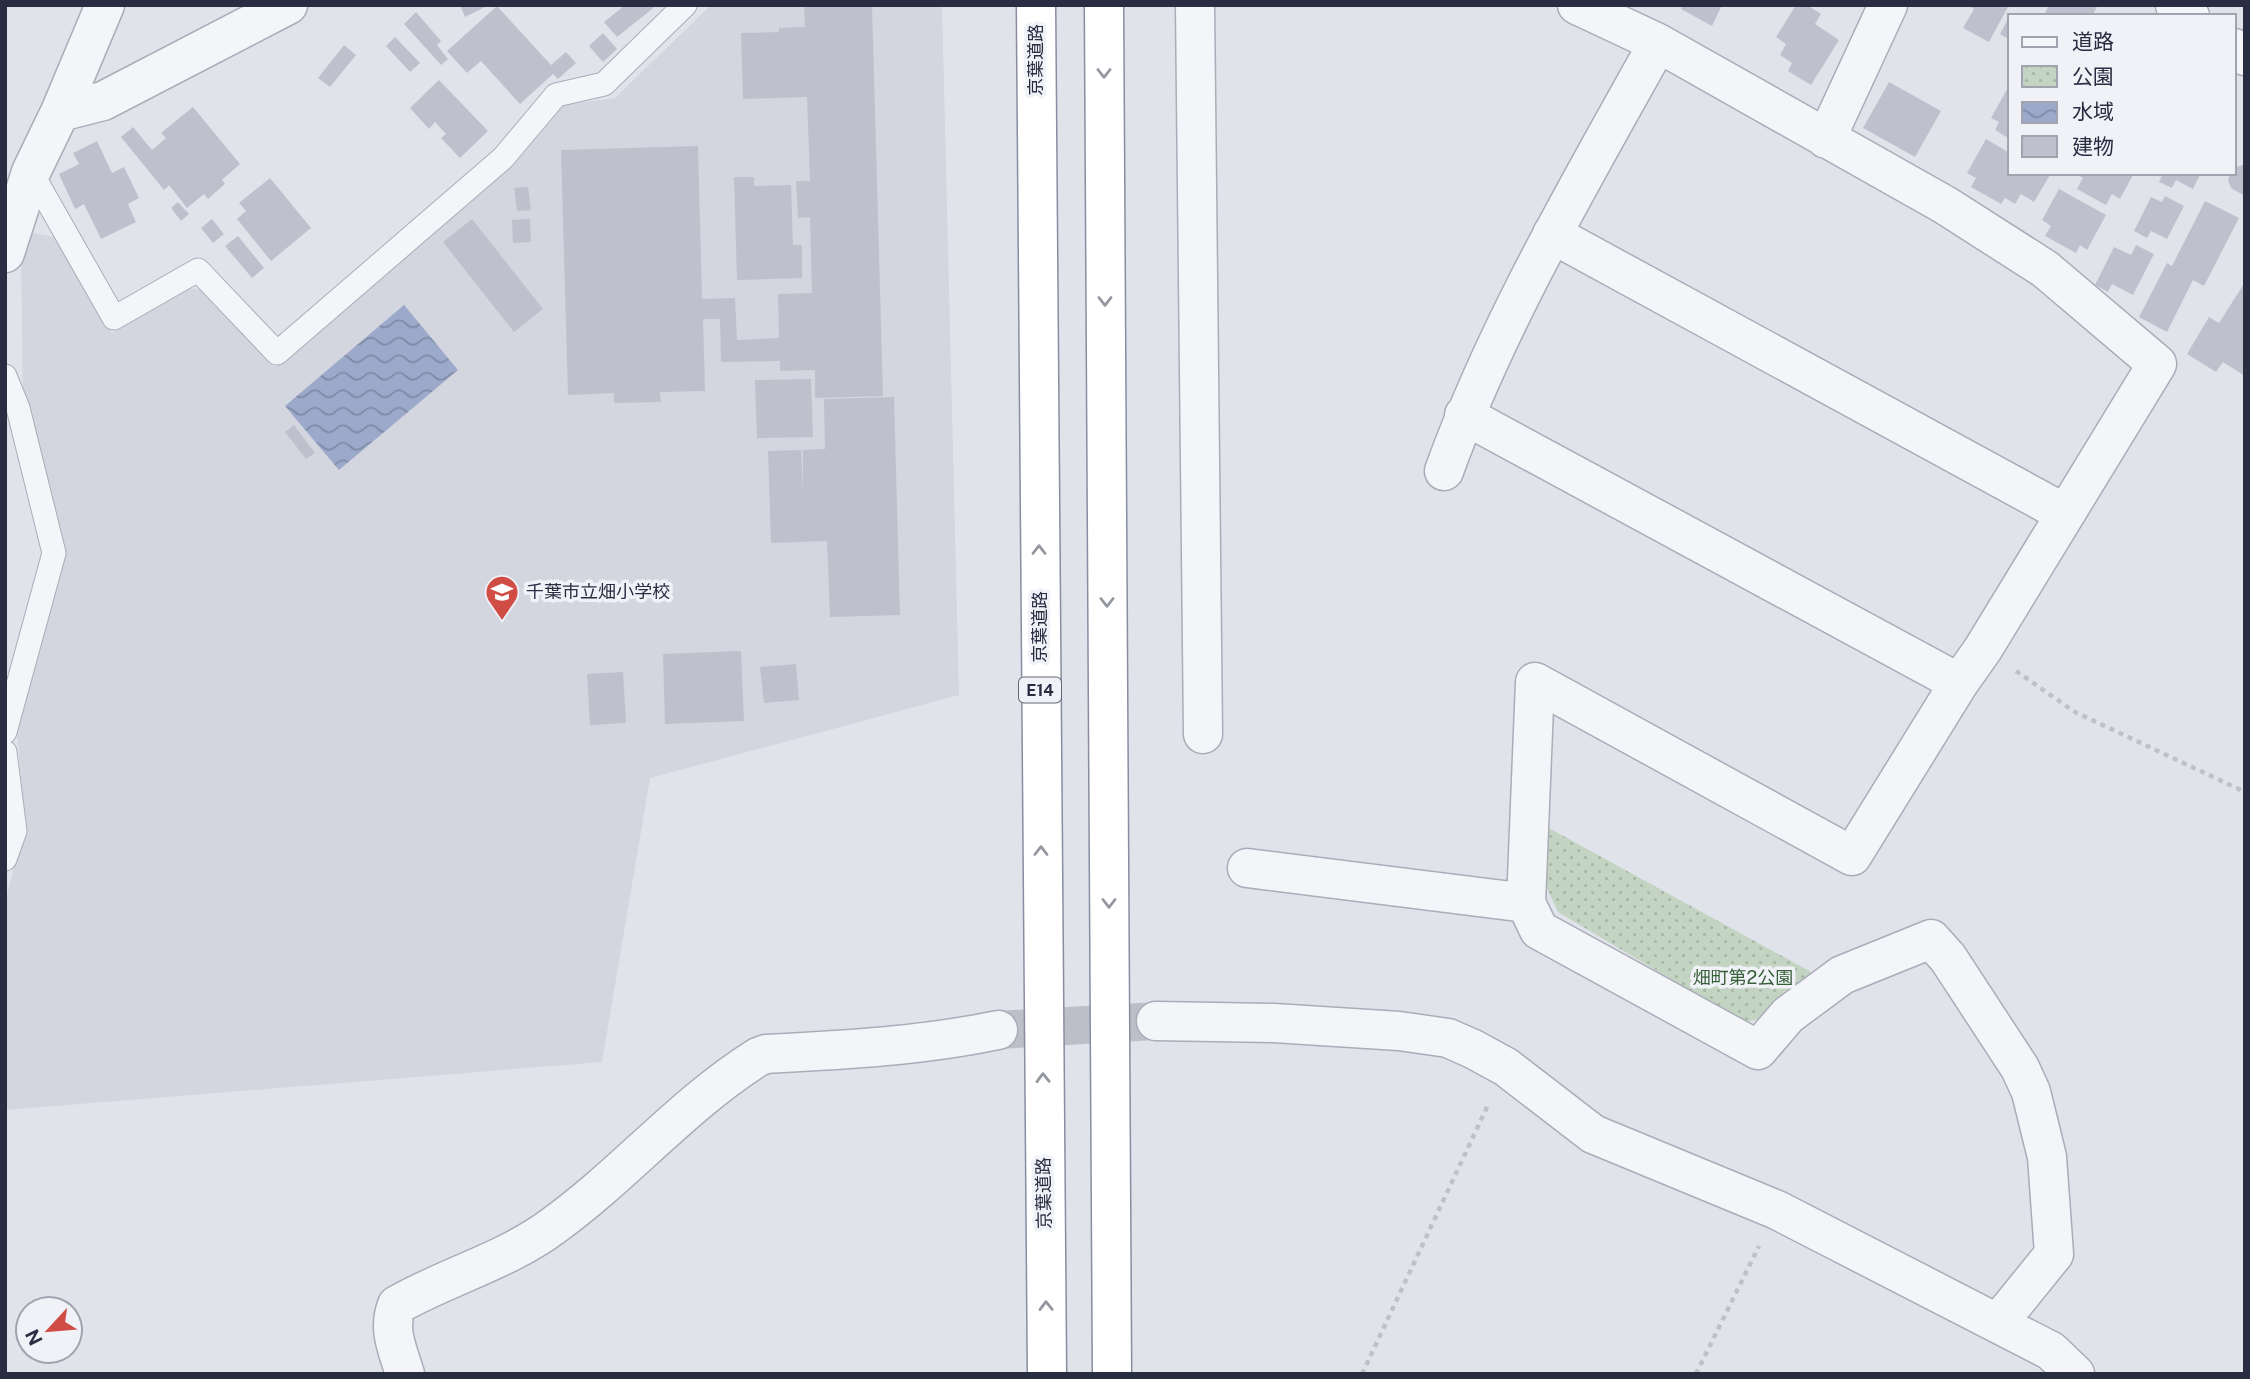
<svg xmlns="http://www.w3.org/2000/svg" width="2250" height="1379" font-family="'Public Sans','Noto Sans JP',sans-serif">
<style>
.built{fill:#d3d5df}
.park{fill:url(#park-dots)}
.water{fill:url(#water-waves)}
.building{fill:#bec1cd}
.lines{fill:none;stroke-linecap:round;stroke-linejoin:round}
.minor-tunnel{stroke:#bcbfc8;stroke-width:38;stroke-dasharray:38 19;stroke-linecap:butt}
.service-casing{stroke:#aaacb8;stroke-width:25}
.minor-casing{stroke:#aaacb8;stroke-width:41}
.tertiary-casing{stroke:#aaacb8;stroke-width:41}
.motorway-casing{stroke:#888da1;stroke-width:41}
.path{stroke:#bfc1c9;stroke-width:4.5;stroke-dasharray:5 5;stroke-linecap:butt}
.service{stroke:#f4f5f8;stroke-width:23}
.minor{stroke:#f4f5f8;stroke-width:38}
.tertiary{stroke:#f4f5f8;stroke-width:38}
.motorway{stroke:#fff;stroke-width:38}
.oneway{stroke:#9496a0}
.labels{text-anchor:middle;stroke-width:7;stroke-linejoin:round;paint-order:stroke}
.shield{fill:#f1f2f7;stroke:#656878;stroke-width:2}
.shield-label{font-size:16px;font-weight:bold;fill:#292d42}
.street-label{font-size:18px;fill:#292d42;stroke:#f1f2f7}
.poi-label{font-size:18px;fill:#292d42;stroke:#f1f2f7;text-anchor:start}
.park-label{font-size:18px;fill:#365e37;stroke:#f1f2f7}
</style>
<defs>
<pattern id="park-dots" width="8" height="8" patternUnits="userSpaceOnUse" patternTransform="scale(1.75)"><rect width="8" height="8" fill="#c3d4c2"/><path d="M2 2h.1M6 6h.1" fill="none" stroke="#a8b6a8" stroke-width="1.8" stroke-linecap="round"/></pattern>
<pattern id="water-waves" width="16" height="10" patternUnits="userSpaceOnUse" patternTransform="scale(1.75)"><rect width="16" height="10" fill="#9ca9ca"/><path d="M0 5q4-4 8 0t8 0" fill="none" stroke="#7f8aa6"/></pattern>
</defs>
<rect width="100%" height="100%" fill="#e1e3ea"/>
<path class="built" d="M711 5H942L959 695 650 778 602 1062 5 1110V904L25 824 17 732 66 549 23 397 21 256 29 232 54 237 112 333 185 288 204 290 274 367 524 153 563 105 615 98Z"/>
<path class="park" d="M1547 827 1813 973 1784 992 1760 1019 1743 1022 1558 912 1546 886Z"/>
<path class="water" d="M404 305 458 370 339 470 285 406Z"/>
<path class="building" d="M460 5H489L465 17Z
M625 5H657L617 37 604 22Z
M804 5H872L883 396 815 398V370L780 371V361L721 362 720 319H703L705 391 660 392 661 402 614 403V393L568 395 561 150 698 146 702 299 735 298 737 340 779 338 778 294 812 293 810 217 798 218 796 181H810L807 97 743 99 741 33 779 32V28L805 27Z
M1683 5H1722L1712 26 1681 9Z
M1796 5H1807L1821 14 1815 24 1839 40 1811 85 1788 71 1792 63 1780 55 1786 44 1776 37Z
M1967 5H2009L1989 42 1963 28 1974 9Z
M2049 5H2098L2092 16H2046L2044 15Z
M497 6 551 65 566 52 576 63 558 79 553 74 520 104 481 61 467 73 447 51Z
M416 12 441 41 437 45 448 59 441 65 404 24Z
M2010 15V40L2000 34Z
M603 33 617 49 603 62 589 46Z
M395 37 420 63 410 72 386 46Z
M344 45 356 55 330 87 318 78Z
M439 80 488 131 460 158 441 138 446 134 435 122 429 129 410 108Z
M1889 82 1941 111 1915 157 1863 128Z
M2010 84V139L1995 130 1999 122 1991 118Z
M193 107 240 164 222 180 225 184 208 199 204 194 187 208 169 185 164 190 121 137 133 127 152 150 166 138 161 133Z
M1986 139 2010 153V173L2050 175 2034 202 2021 194 2015 204 2005 198 2001 204 1971 187 1976 178 1967 173Z
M97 141 112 173 124 167 139 198 128 204 136 222 101 239 84 204 75 209 59 174 79 164 73 153Z
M2245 164V196L2231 188 2228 180 2230 173H2234V168Z
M2074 173H2134L2120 199 2112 194 2106 205 2077 189 2083 178Z
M2163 173H2201L2193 189 2176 180 2172 188 2159 182Z
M734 177H754V186L791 185 793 245H802V278L737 280Z
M270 178 311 228 271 261 237 219 246 211 239 203Z
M528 187 531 210 517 211 514 188Z
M2059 189 2106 215 2087 250 2080 245 2076 253 2045 236 2051 226 2042 220Z
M2165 196 2184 206 2167 239 2151 231 2147 238 2134 231 2151 197 2162 202Z
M2205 201 2239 218 2204 286 2193 280 2167 332 2139 317 2167 263 2172 266Z
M178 202 189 214 181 221 171 208Z
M212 219 224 234 213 243 201 228Z
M472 219 543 309 514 332 443 242Z
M530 219 531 242 513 243 512 220Z
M238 236 264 268 252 278 225 246Z
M2136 245 2154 254 2133 295 2112 284 2108 292 2095 285 2114 247 2131 255Z
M2245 282V376L2223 362 2216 372 2187 354 2209 317 2219 323Z
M811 379 813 437 757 438 755 380Z
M894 397 900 615 830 617 827 541 771 543 768 451 801 450 803 491V450L825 449 824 399Z
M294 425 315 453 306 459 285 432Z
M741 651 744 721 665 724 663 654Z
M796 664 799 700 764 703 760 667Z
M623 672 626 723 590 725 587 674Z"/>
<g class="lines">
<path class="minor-tunnel" d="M998 1030 1156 1021"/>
<defs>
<path id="service" d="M31 172 114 318 198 270 277 353 503 158 556 95 604 84 685 5
M5 376 18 408 54 553 5 732
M5 752 15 831 5 859"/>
<path id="minor" d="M1195 5 1203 734
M60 112 105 5
M1826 139 1888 5
M1552 234 2064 513
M5 253 31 172 60 112 103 101 288 5
M1464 415 1959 683
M1444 471C1498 322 1581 182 1658 43
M1247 868 1526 903 1539 930 1758 1050 1788 1015 1842 975 1931 939 1948 958 2020 1068 2031 1092 2047 1157 2054 1254 1999 1322
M1526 903 1535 682 1852 856 1959 683 1983 649 2157 364 2045 269 1945 205 1658 43 1577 5
M1156 1021 1274 1023 1399 1031 1448 1038 1473 1049 1506 1067 1593 1134 1777 1210 2051 1351 2075 1374
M405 1374C398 1351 387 1329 397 1305 448 1276 506 1261 553 1226 625 1174 683 1104 758 1057L766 1054C843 1050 922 1046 998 1030"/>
<path id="tertiary" d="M2175 5 2190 16
M2234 48 2245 56"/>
<path id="motorway" d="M1036 5 1047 1374
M1104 5 1112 1374"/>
</defs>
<use href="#service" class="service-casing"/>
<use href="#minor" class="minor-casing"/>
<use href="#tertiary" class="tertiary-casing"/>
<use href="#motorway" class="motorway-casing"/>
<path class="path" d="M2016 671 2075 712 2245 792
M1362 1374 1488 1105
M1696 1374 1759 1246"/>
<use href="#service" class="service"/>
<use href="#minor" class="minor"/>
<use href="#tertiary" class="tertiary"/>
<use href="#motorway" class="motorway"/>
</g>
<defs><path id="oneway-chevron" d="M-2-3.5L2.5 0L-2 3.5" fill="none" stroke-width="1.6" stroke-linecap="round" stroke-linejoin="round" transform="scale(1.75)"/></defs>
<g class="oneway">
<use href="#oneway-chevron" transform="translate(1104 73) rotate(90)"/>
<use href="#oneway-chevron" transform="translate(1105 301) rotate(90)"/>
<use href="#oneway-chevron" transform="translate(1039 550) rotate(-90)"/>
<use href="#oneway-chevron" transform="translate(1107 602) rotate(90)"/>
<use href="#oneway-chevron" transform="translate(1041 851) rotate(-90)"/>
<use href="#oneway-chevron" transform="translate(1109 903) rotate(90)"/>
<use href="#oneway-chevron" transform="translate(1043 1078) rotate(-91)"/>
<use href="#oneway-chevron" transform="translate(1046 1306) rotate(-91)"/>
</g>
<defs>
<symbol id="school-pin" viewBox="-11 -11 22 30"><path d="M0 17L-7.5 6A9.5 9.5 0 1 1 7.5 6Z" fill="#d04d45" stroke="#f1f2f7"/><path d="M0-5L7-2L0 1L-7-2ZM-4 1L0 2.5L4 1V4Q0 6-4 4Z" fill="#fff"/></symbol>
</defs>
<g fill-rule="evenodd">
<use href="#school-pin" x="483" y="573" width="38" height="52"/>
</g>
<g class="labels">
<rect class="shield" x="1019" y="677.5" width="42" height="25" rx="5"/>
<g class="shield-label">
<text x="1040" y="696">E14</text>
</g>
<g class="street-label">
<text transform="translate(1036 60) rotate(-90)" y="6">京葉道路</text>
<text transform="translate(1040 627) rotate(-90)" y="6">京葉道路</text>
<text transform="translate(1044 1193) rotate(-91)" y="6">京葉道路</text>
</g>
<g class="poi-label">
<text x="526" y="598">千葉市立畑小学校</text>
</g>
<g class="park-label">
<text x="1743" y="984">畑町第2公園</text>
</g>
</g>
<rect width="2250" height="1379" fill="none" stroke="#292d42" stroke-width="14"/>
<rect x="2008" y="14" width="228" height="161" fill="#f1f2f7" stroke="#a1a3af" stroke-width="2"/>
<rect x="2022" y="37" width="35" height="10" fill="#f4f5f8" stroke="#a1a3af" stroke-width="2"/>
<text x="2072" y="49" font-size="21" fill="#292d42">道路</text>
<rect x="2022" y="66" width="35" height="21" fill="url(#park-dots)" stroke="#a1a3af" stroke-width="2"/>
<text x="2072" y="84" font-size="21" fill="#292d42">公園</text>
<rect x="2022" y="102" width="35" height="21" fill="url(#water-waves)" stroke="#a1a3af" stroke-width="2"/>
<text x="2072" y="119" font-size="21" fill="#292d42">水域</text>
<rect x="2022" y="136" width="35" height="21" fill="#bec1cd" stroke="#a1a3af" stroke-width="2"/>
<text x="2072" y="154" font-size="21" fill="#292d42">建物</text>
<g transform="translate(49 1330) rotate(244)"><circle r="33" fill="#f1f2f7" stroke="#a1a3af" stroke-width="2"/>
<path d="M0-5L12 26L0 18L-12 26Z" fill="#d04d45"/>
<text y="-10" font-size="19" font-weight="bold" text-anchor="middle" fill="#292d42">N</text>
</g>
</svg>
